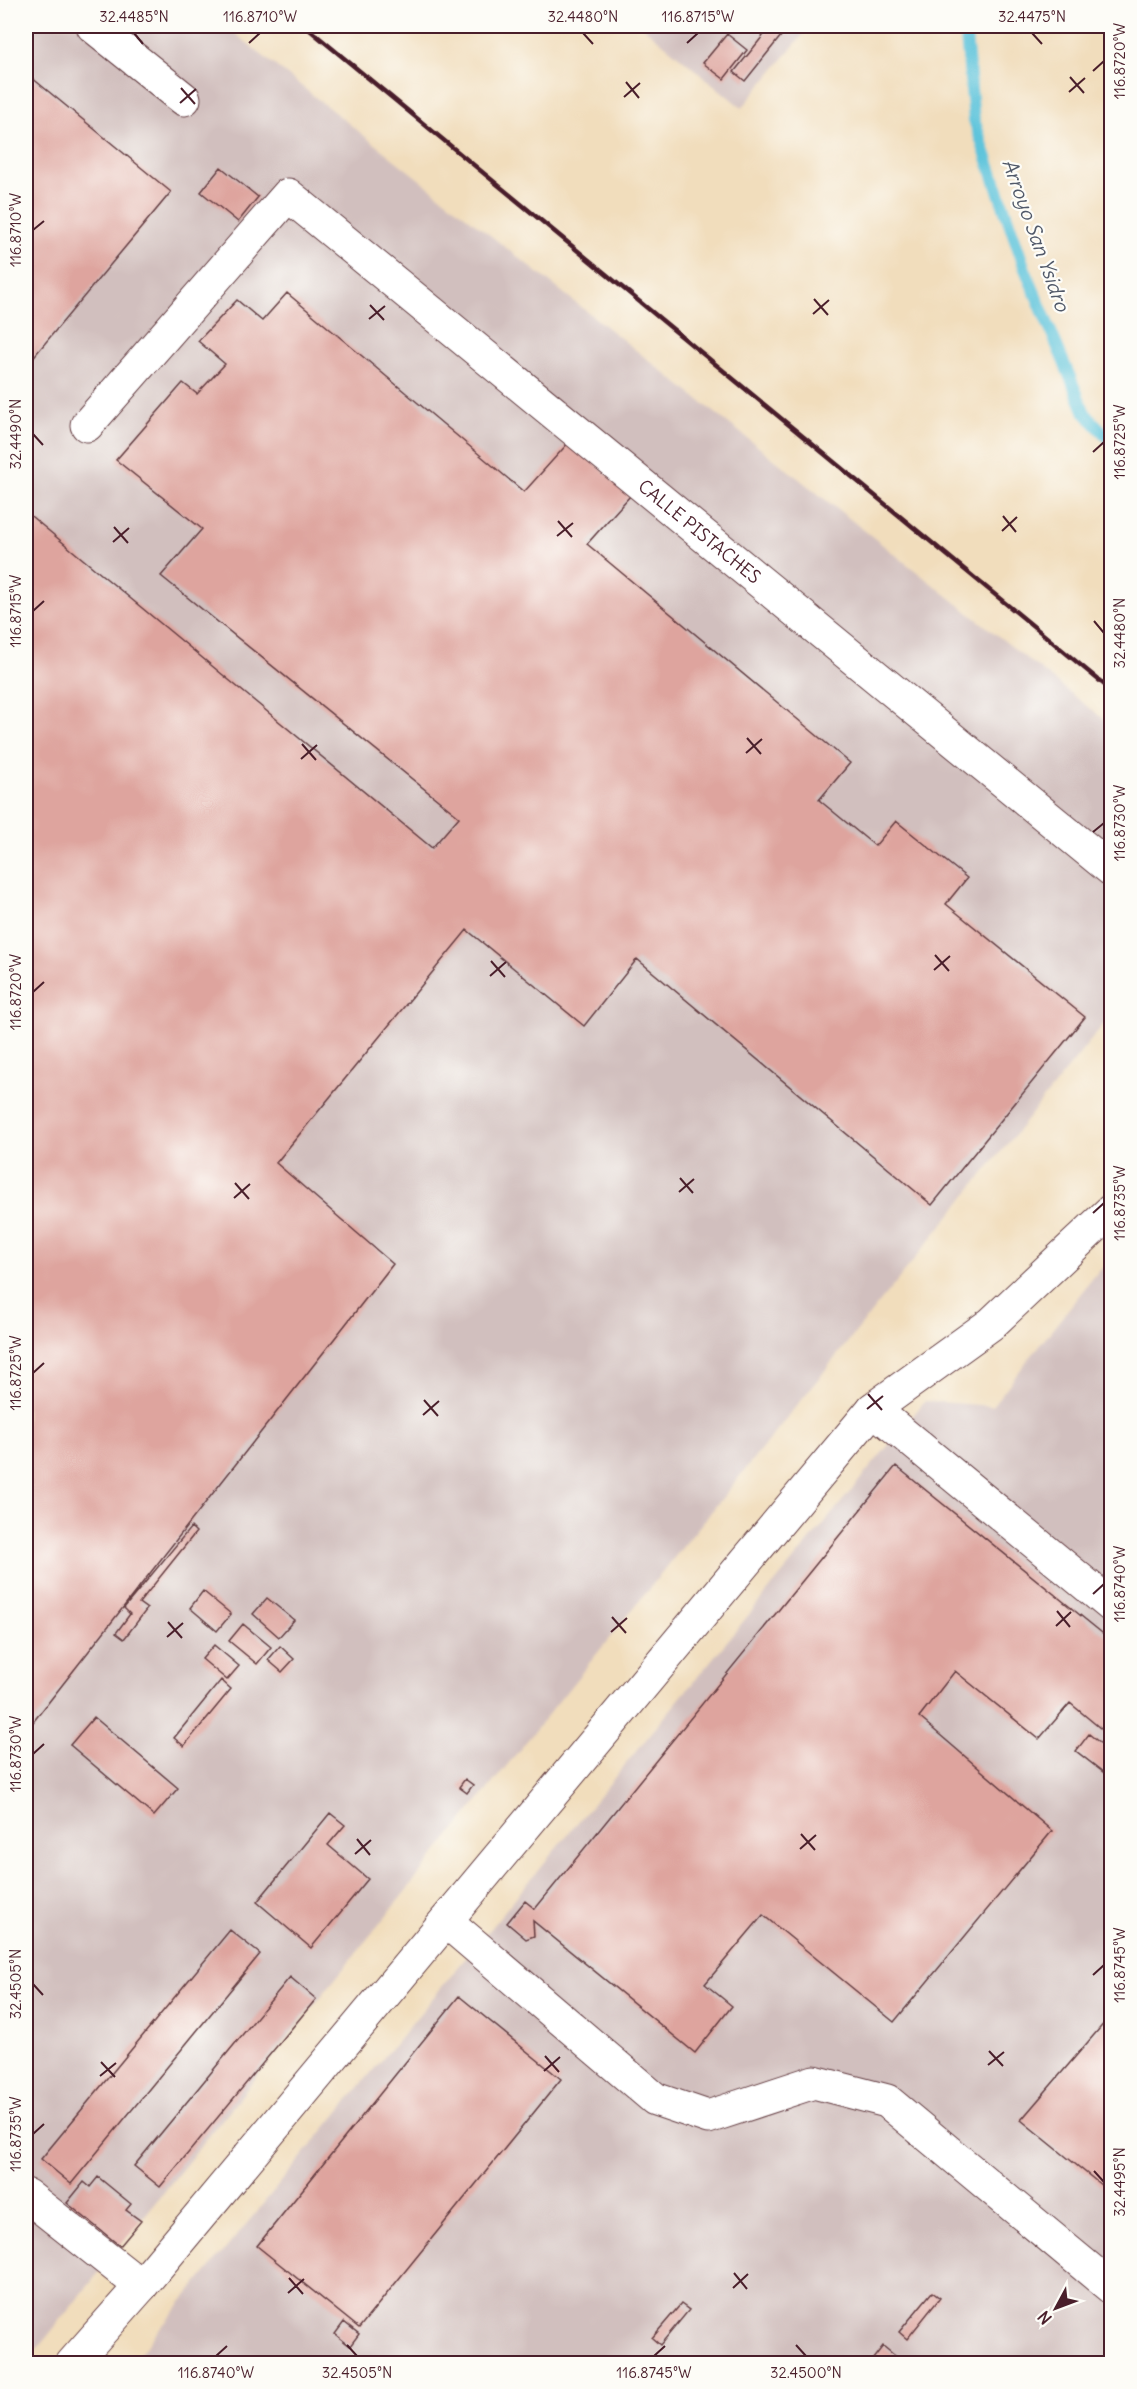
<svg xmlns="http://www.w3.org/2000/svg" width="1137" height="2389" font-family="Delius,sans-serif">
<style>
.industrial{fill:#d1bfbe}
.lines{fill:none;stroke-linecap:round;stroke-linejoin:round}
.stream{stroke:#5ec4db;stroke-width:12}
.building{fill:#dea49e}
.minor-casing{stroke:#633c41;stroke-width:35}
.minor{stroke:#fff;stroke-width:33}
.rail{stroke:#4a1f2b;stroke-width:4.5}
.ticks{fill:none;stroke:#4a1f2b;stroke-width:2}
.labels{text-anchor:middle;stroke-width:4.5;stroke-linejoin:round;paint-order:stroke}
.street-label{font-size:18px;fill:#4a1f2b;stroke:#fdfcf7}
.water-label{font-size:20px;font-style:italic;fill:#515969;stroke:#fdfcf7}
.neatline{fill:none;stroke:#4a1f2b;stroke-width:2}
.ticks-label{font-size:15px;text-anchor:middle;fill:#4a1f2b}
</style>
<rect width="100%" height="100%" fill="#fdfcf7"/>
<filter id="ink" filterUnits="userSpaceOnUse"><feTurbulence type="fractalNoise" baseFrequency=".0167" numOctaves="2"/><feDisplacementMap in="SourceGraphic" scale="12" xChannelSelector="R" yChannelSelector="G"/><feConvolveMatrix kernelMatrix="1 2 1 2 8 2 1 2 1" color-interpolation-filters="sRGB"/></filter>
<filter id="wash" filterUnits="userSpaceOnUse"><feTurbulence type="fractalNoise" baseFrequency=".008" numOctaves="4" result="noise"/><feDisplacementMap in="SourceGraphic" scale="24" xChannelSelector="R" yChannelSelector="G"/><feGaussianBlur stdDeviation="1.35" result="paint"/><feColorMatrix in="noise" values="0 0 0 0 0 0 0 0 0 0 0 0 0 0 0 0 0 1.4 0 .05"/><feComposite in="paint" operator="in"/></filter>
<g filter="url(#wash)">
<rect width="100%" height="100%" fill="#f1ddbc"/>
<path class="industrial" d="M26 26H225L1111 725V1015L26 2363Z
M642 26H810L742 108Z
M1111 1261V2363L131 2364 925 1401 992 1406 1096 1274Z"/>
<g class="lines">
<path class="stream" d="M965 26 974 120 1025 269 1085 413 1112 442"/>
</g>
<g id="blocks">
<path class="building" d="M771 26H789L745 81 734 72Z
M727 34 747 50 724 79 703 63Z
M26 73 171 192 26 366Z
M221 167 258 197 238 222 201 192Z
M287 293 524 492 570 441 630 496 587 544 850 763 819 800 875 846 896 821 967 878 946 904 1085 1017 932 1205 637 959 584 1026 467 930 276 1163 393 1264 26 1731V512L432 848 459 817 161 576 202 529 116 460 183 383 197 394 225 364 198 341 237 300 262 321Z
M896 1466 1112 1641V1738L1070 1703 1039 1739 955 1671 919 1717 1052 1831 894 2022 763 1915 705 1984 732 2006 695 2053 533 1921 534 1936 526 1939 507 1923 525 1901 535 1909Z
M191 1527 196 1532 139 1603 147 1609 124 1639 116 1633 130 1614 124 1608Z
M203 1591 231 1614 217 1631 190 1608Z
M267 1598 294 1620 279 1637 253 1614Z
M243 1624 271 1647 257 1664 229 1641Z
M214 1645 239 1666 227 1680 202 1659Z
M280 1646 294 1659 282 1672 268 1660Z
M221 1680 231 1689 184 1746 174 1738Z
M94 1717 178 1788 154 1816 70 1745Z
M1089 1734 1112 1753V1779L1076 1751Z
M465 1779 473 1785 467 1793 459 1787Z
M330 1813 345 1825 328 1845 368 1879 311 1948 257 1902Z
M230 1930 260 1954 71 2184 41 2159Z
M290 1977 316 1999 160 2187 134 2166Z
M459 1996 561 2079 359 2328 257 2246Z
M1112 2014V2194L1021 2120Z
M98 2177 131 2204 126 2210 141 2221 120 2246 67 2203 84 2182 90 2187Z
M932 2292 940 2298 907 2339 899 2332Z
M681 2304 689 2310 660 2345 652 2338Z
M344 2322 359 2334 350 2346 335 2334Z
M883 2346 905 2364H869Z"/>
</g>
</g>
<g filter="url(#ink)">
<use href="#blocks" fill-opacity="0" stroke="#633c41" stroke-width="1.5"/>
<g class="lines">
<defs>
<g id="minor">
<path d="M93 26 184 99"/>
<path id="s1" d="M87 425 288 195 1112 870"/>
<path d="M873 1409 1112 1606"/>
<path d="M446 1921 655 2099 708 2117 814 2082 887 2101 1112 2288"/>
<path d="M26 2195 141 2286"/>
<path d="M72 2364 141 2286 873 1409 991 1324 1112 1210"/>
</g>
</defs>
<use href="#minor" class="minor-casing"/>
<use href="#minor" class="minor"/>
<path class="rail" d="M305 26 1112 691"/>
</g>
</g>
<path class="ticks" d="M134 33 143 44M583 33 593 44M1032 33 1042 44M249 43 260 33M687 43 698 33M1093 71 1104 61M1070 77 1084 93M626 82 639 98M181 88 195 104M1069 92 1085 78M624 97 640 83M180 103 196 89M33 230 44 221M814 299 828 315M370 305 384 320M813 314 829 300M369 319 385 306M33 434 43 445M1093 452 1104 442M1003 516 1016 532M558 521 572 537M114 527 128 543M1002 531 1017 517M557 536 573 523M113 542 129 528M33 611 44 601M1094 621 1104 633M747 738 761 754M302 744 316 760M746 753 762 739M301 759 317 745M1093 832 1104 823M935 955 949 971M491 961 505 977M934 970 950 956M490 976 506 962M33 992 44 982M680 1178 693 1193M235 1183 249 1199M679 1192 694 1179M234 1198 250 1184M1093 1213 1104 1203M33 1373 44 1363M868 1394 882 1410M424 1400 438 1416M867 1409 883 1396M423 1415 439 1401M1093 1594 1104 1584M1057 1611 1070 1627M612 1617 626 1633M168 1622 182 1638M1056 1626 1071 1612M611 1632 627 1618M167 1637 183 1623M33 1754 44 1744M801 1834 815 1850M357 1839 370 1855M800 1849 816 1835M355 1854 371 1840M1093 1975 1104 1965M33 1984 43 1995M989 2051 1003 2066M545 2056 559 2072M101 2062 115 2077M988 2065 1004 2052M544 2071 560 2057M100 2076 116 2063M33 2134 44 2124M1094 2171 1104 2182M734 2273 747 2289M289 2278 303 2294M733 2288 748 2274M288 2293 304 2279M347 2345 357 2356M796 2345 806 2356M216 2356 227 2346M654 2356 665 2346"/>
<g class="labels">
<g class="street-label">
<text dy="6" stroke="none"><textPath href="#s1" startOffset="837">CALLE PISTACHES</textPath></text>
</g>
<g class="water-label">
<text transform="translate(1036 235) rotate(70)" y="7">Arroyo San Ysidro</text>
</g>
</g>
<rect width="1137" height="2389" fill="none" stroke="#fdfcf7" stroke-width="66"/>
<g transform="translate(1056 2308) rotate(229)" stroke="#fdfcf7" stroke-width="4.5" paint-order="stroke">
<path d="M0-4.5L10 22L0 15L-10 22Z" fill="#4a1f2b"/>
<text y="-9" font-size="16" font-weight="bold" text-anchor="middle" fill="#4a1f2b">N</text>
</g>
<rect x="33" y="33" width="1071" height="2323" class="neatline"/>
<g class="ticks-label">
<text x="134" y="22">32.4485°N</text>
<text x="260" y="22">116.8710°W</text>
<text x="583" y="22">32.4480°N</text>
<text x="698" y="22">116.8715°W</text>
<text x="1032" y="22">32.4475°N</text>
<text transform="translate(1120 61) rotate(-90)" y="5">116.8720°W</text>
<text transform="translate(16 230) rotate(-90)" y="5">116.8710°W</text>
<text transform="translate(16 434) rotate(-90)" y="5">32.4490°N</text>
<text transform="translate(1120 442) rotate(-90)" y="5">116.8725°W</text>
<text transform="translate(16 611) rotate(-90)" y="5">116.8715°W</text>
<text transform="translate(1120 633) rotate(-90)" y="5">32.4480°N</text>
<text transform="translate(1120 823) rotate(-90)" y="5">116.8730°W</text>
<text transform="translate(16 992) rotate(-90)" y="5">116.8720°W</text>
<text transform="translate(1120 1203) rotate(-90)" y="5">116.8735°W</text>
<text transform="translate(16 1373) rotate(-90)" y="5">116.8725°W</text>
<text transform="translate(1120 1584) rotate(-90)" y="5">116.8740°W</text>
<text transform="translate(16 1754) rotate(-90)" y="5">116.8730°W</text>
<text transform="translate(1120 1965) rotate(-90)" y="5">116.8745°W</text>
<text transform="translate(16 1984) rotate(-90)" y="5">32.4505°N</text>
<text transform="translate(16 2134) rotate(-90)" y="5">116.8735°W</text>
<text transform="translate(1120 2182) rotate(-90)" y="5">32.4495°N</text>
<text x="216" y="2378">116.8740°W</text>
<text x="357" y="2378">32.4505°N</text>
<text x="654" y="2378">116.8745°W</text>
<text x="806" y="2378">32.4500°N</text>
</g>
</svg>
